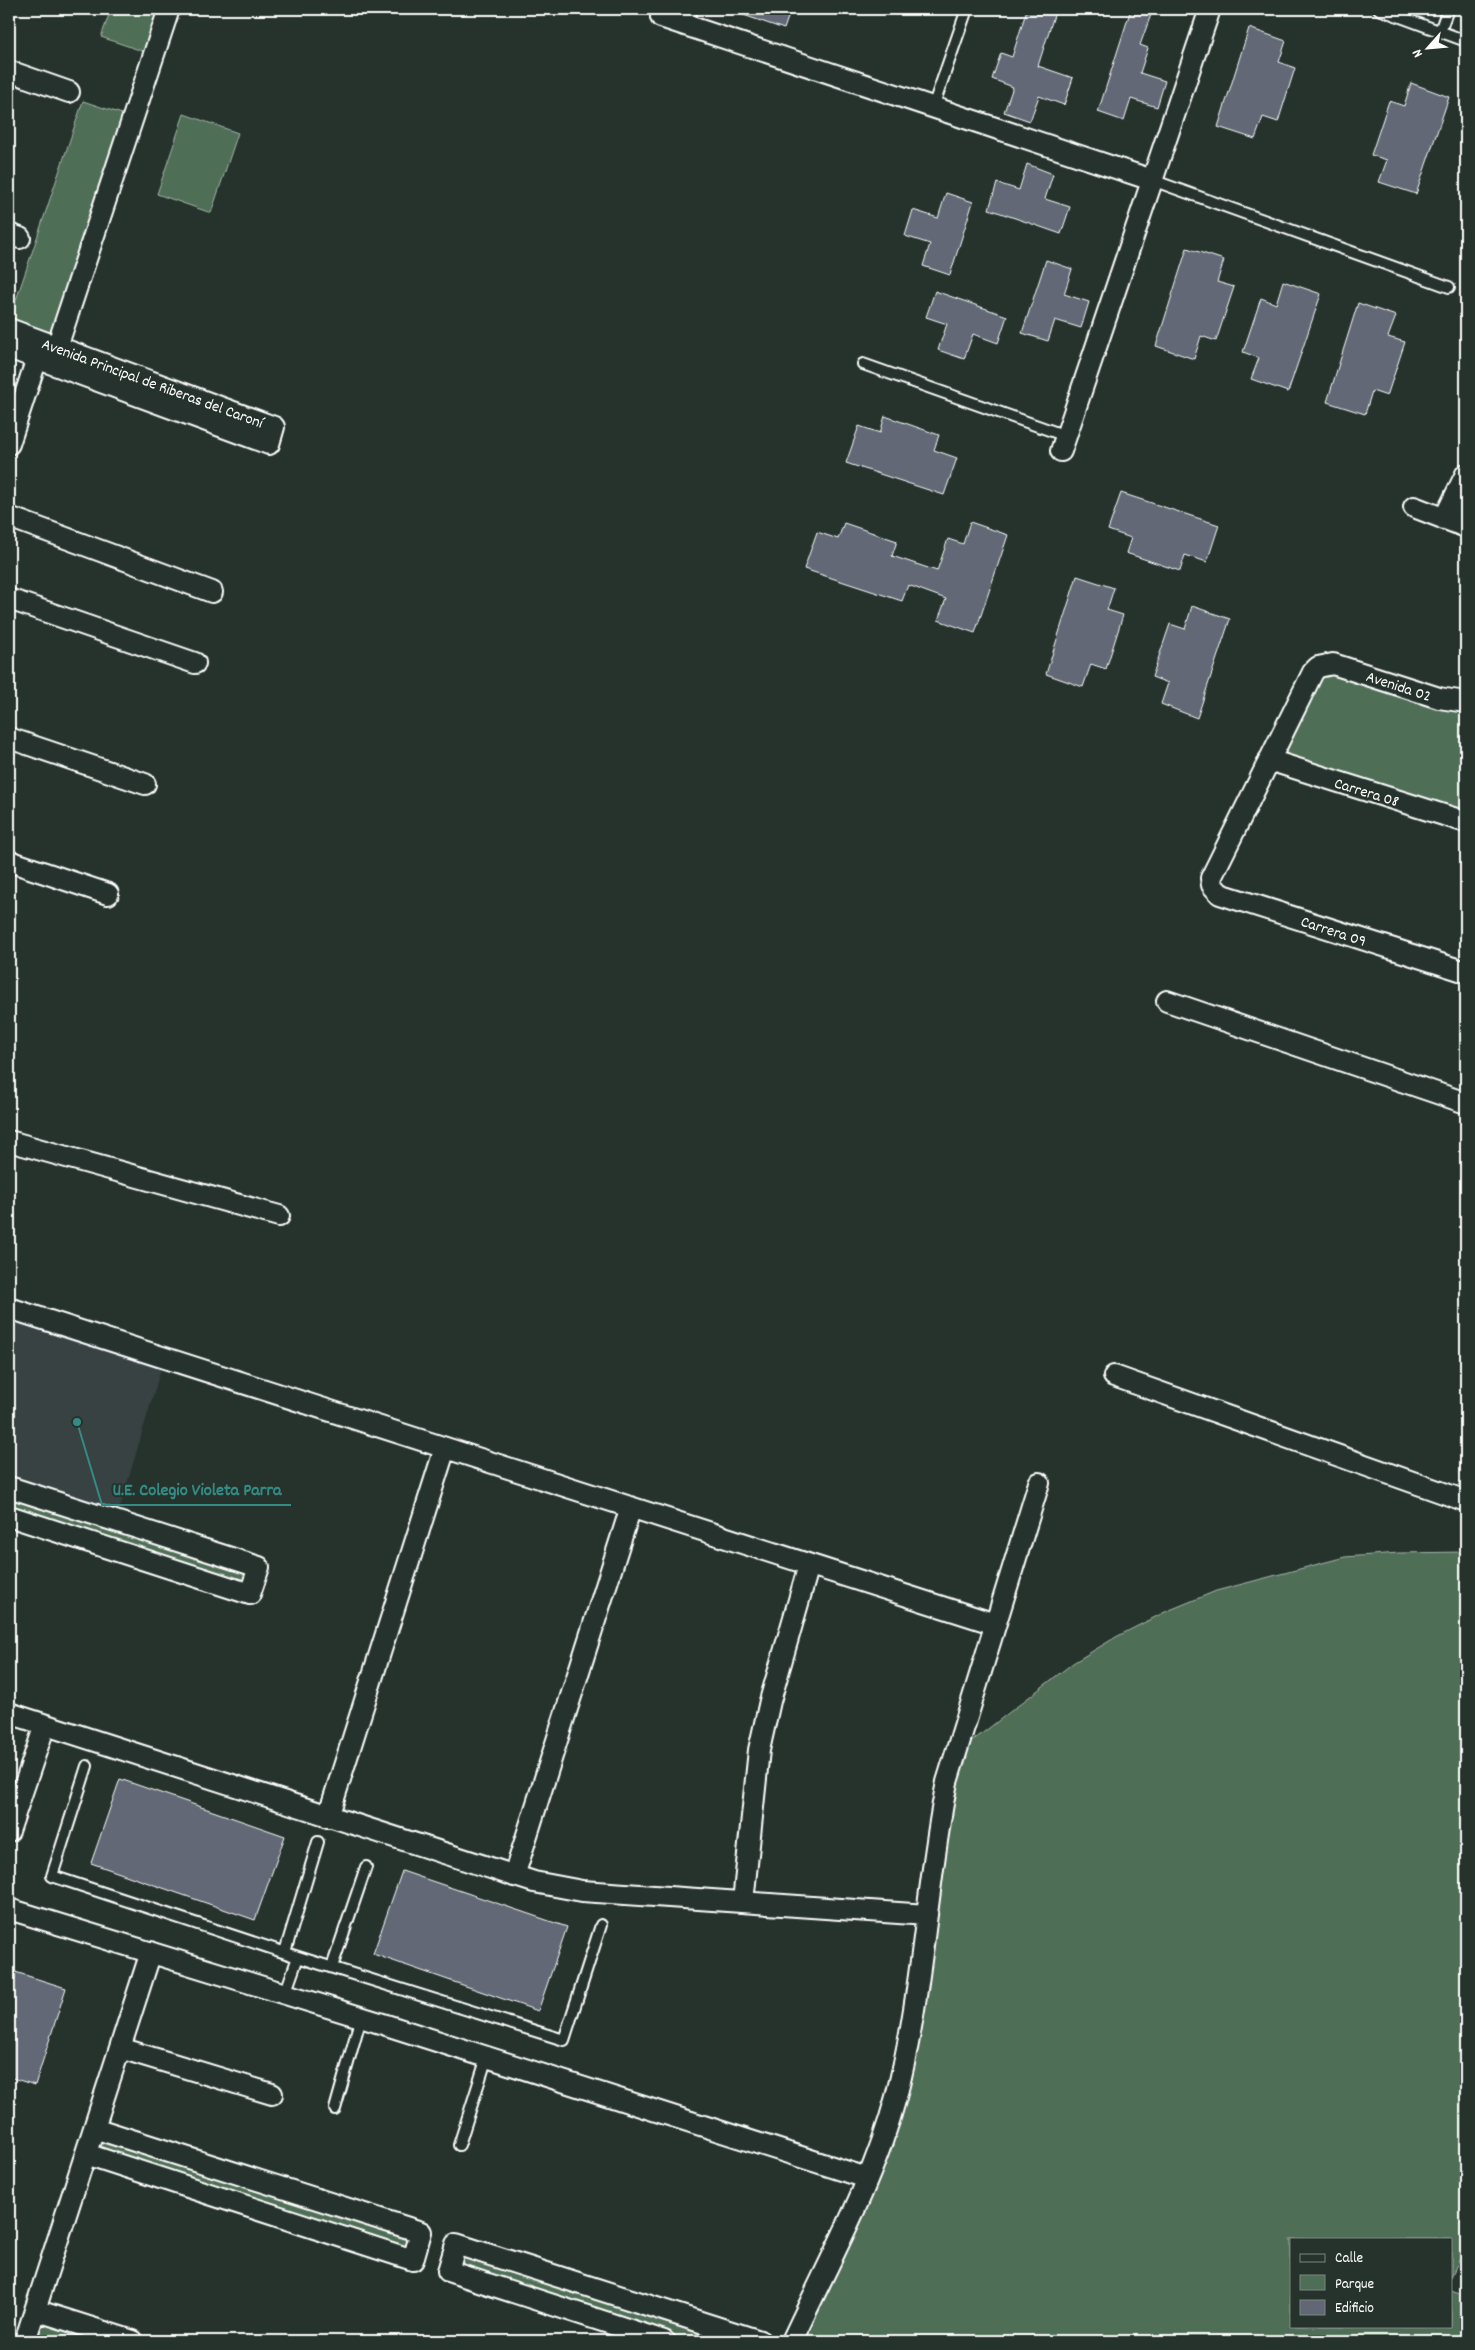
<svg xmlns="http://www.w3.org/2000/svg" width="1475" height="2350" font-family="Dekko,sans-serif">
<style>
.built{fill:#384343}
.green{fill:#4f6e57;stroke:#a7b6ab}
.building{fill:#626775;stroke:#fff}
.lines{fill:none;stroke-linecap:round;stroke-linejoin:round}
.lane-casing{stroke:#fff;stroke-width:14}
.street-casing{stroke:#fff;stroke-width:24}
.lane{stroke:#26332d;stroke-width:10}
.street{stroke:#26332d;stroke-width:20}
.labels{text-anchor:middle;stroke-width:4;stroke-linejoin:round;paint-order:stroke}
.street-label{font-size:16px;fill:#fff;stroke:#26332d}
.leader{fill:none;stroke:#338b84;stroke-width:2}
.callout-dot{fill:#338b84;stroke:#26332d;stroke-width:2}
.callout-label{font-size:18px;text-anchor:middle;font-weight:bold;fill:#338b84;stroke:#26332d;stroke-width:4;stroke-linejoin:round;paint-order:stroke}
</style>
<rect width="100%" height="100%" fill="#26332d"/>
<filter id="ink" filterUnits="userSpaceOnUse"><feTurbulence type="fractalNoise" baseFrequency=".02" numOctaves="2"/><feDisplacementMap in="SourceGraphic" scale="10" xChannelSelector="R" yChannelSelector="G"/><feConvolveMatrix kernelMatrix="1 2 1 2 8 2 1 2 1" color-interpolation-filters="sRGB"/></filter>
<g filter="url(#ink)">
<path class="built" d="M9 1314 164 1358 116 1521 9 1487Z"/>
<path class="green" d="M111 9H169L154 55 101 37Z
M83 101 134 118 57 347 9 321Z
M184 114 238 133 211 213 157 194Z
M1318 667 1466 702V822L1269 760Z
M9 1487 259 1567 250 1594 9 1516Z
M1466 1552V2245L1451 2277V2239H1291V2326H1451V2290L1466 2295V2341H792L881 2143 953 1756 1073 1663 1116 1637 1165 1612 1216 1591 1345 1557 1399 1553Z
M94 2128 421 2232 413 2260 86 2154Z
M456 2244 760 2341H664L448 2271Z
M35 2310 133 2341H42L27 2336Z"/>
<path class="building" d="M733 9H791L784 29 732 11Z
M1027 9H1056L1038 66 1073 78 1064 105 1039 96 1030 121 1004 112 1013 87 992 79 1001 53 1012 57Z
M1131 9H1153L1140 45 1148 48 1140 73 1165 81 1157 107 1131 99 1124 121 1098 112Z
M1249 28 1286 41 1279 62 1295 68 1278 122 1263 117 1255 139 1218 127Z
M1411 83 1449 97 1416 194 1379 182 1387 160 1371 155 1389 101 1404 106Z
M1027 164 1053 174 1045 199 1070 207 1061 234 989 209 997 183 1019 190Z
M946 193 973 202 950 275 923 266 930 244 905 236 913 210 938 218Z
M1187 248 1224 260 1217 282 1234 287 1216 341 1201 336 1194 359 1156 346Z
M1046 260 1072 269 1064 294 1089 302 1081 328 1055 320 1048 341 1022 333Z
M1283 281 1321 294 1288 392 1251 379 1259 358 1243 352 1261 298 1276 304Z
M935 291 1007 316 998 343 973 334 964 359 938 350 947 324 926 317Z
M1358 303 1396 316 1388 337 1405 342 1387 396 1372 391 1365 414 1327 402Z
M885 416 939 435 934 450 957 458 944 495 846 463 859 426 880 433Z
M1121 493 1219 525 1207 562 1185 555 1180 571 1126 553 1131 538 1108 530Z
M970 522 1008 535 975 633 938 620 946 599 908 585 902 601 804 569 817 532 838 539 844 523 897 541 892 556 937 571 948 539 963 544Z
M1077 576 1114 588 1107 610 1123 615 1106 669 1091 664 1083 687 1046 674Z
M1192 606 1230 619 1197 718 1161 704 1168 683 1152 677 1170 624 1185 629Z
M120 1779 285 1836 255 1920 91 1863Z
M402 1871 567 1927 538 2011 373 1954Z
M9 1970 66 1988 35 2085 9 2077Z"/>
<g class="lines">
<defs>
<path id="lane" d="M1379 9 1466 41
M686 25 692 9
M1440 31 1448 9
M933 107 967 9
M1152 180 1449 287
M863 364 1066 436
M87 1766 52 1876 298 1957 564 2040 601 1925
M285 1952 318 1842
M332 1967 366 1867
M285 1994 298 1957
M335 2109 361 2017
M459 2145 487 2057"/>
<path id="street" d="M661 17 1152 180
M9 71 69 92
M9 234 20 238
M9 329 274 427 269 444 9 348
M53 359 169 9
M9 444 37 358
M1061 451 1210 9
M1414 507 1466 527
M9 517 212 592
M1444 519 1466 474
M9 599 195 663
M1466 702 1439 698 1333 664 1318 667 1313 672 1211 878 1212 885 1220 894 1466 972
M9 738 145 784
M1269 760 1466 822
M9 861 108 894
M1167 1001 1466 1103
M9 1141 279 1216
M9 1308 995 1624
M1114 1376 1466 1501
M9 1487 259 1567 250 1594 9 1516
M9 1713 534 1882 582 1891 927 1915
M328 1817 445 1448
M9 1831 45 1725
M514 1876 631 1507
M743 1902 759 1750 770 1701 809 1565
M9 1909 383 2024 867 2178
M120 2048 272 2094
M86 2154 413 2260 421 2232 94 2128
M35 2310 133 2341
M25 2341 151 1952
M664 2341 448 2271 456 2244 760 2341
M792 2341C829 2261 873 2183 896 2097 923 1994 926 1886 947 1782L1039 1483"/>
</defs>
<use href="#lane" class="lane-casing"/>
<use href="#street" class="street-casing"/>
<use href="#lane" class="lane"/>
<use href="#street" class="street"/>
</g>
</g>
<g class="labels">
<g class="street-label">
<text transform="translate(153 382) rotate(20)" y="6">Avenida Principal de Riberas del Caroní</text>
<text transform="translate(1399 685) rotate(18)" y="6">Avenida 02</text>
<text transform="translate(1367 791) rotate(17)" y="6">Carrera 08</text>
<text transform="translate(1334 930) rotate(18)" y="6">Carrera 09</text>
</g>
</g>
<path class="leader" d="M77 1422L102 1505H291"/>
<circle class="callout-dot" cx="77" cy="1422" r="5"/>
<g class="callout-label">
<text x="197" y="1495">U.E. Colegio Violeta Parra</text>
</g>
<rect width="1475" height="2350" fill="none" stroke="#26332d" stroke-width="30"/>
<rect x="15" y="15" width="1445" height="2320" fill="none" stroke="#fff" stroke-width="2" filter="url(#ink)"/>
<rect x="1290" y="2238" width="162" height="90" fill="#26332d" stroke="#7d8581"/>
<rect x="1300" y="2254" width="25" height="8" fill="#26332d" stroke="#7d8581"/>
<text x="1335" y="2262" font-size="15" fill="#ffffff">Calle</text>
<rect x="1300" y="2275" width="25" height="15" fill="#4f6e57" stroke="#7d8581"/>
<text x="1335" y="2288" font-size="15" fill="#ffffff">Parque</text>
<rect x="1300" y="2300" width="25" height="15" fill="#626775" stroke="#7d8581"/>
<text x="1335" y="2312" font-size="15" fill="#ffffff">Edificio</text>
<g transform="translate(1428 48) rotate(243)" stroke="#26332d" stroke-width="4" paint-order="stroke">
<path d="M0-4L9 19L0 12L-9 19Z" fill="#ffffff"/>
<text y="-8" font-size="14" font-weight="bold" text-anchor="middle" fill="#ffffff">N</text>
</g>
</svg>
